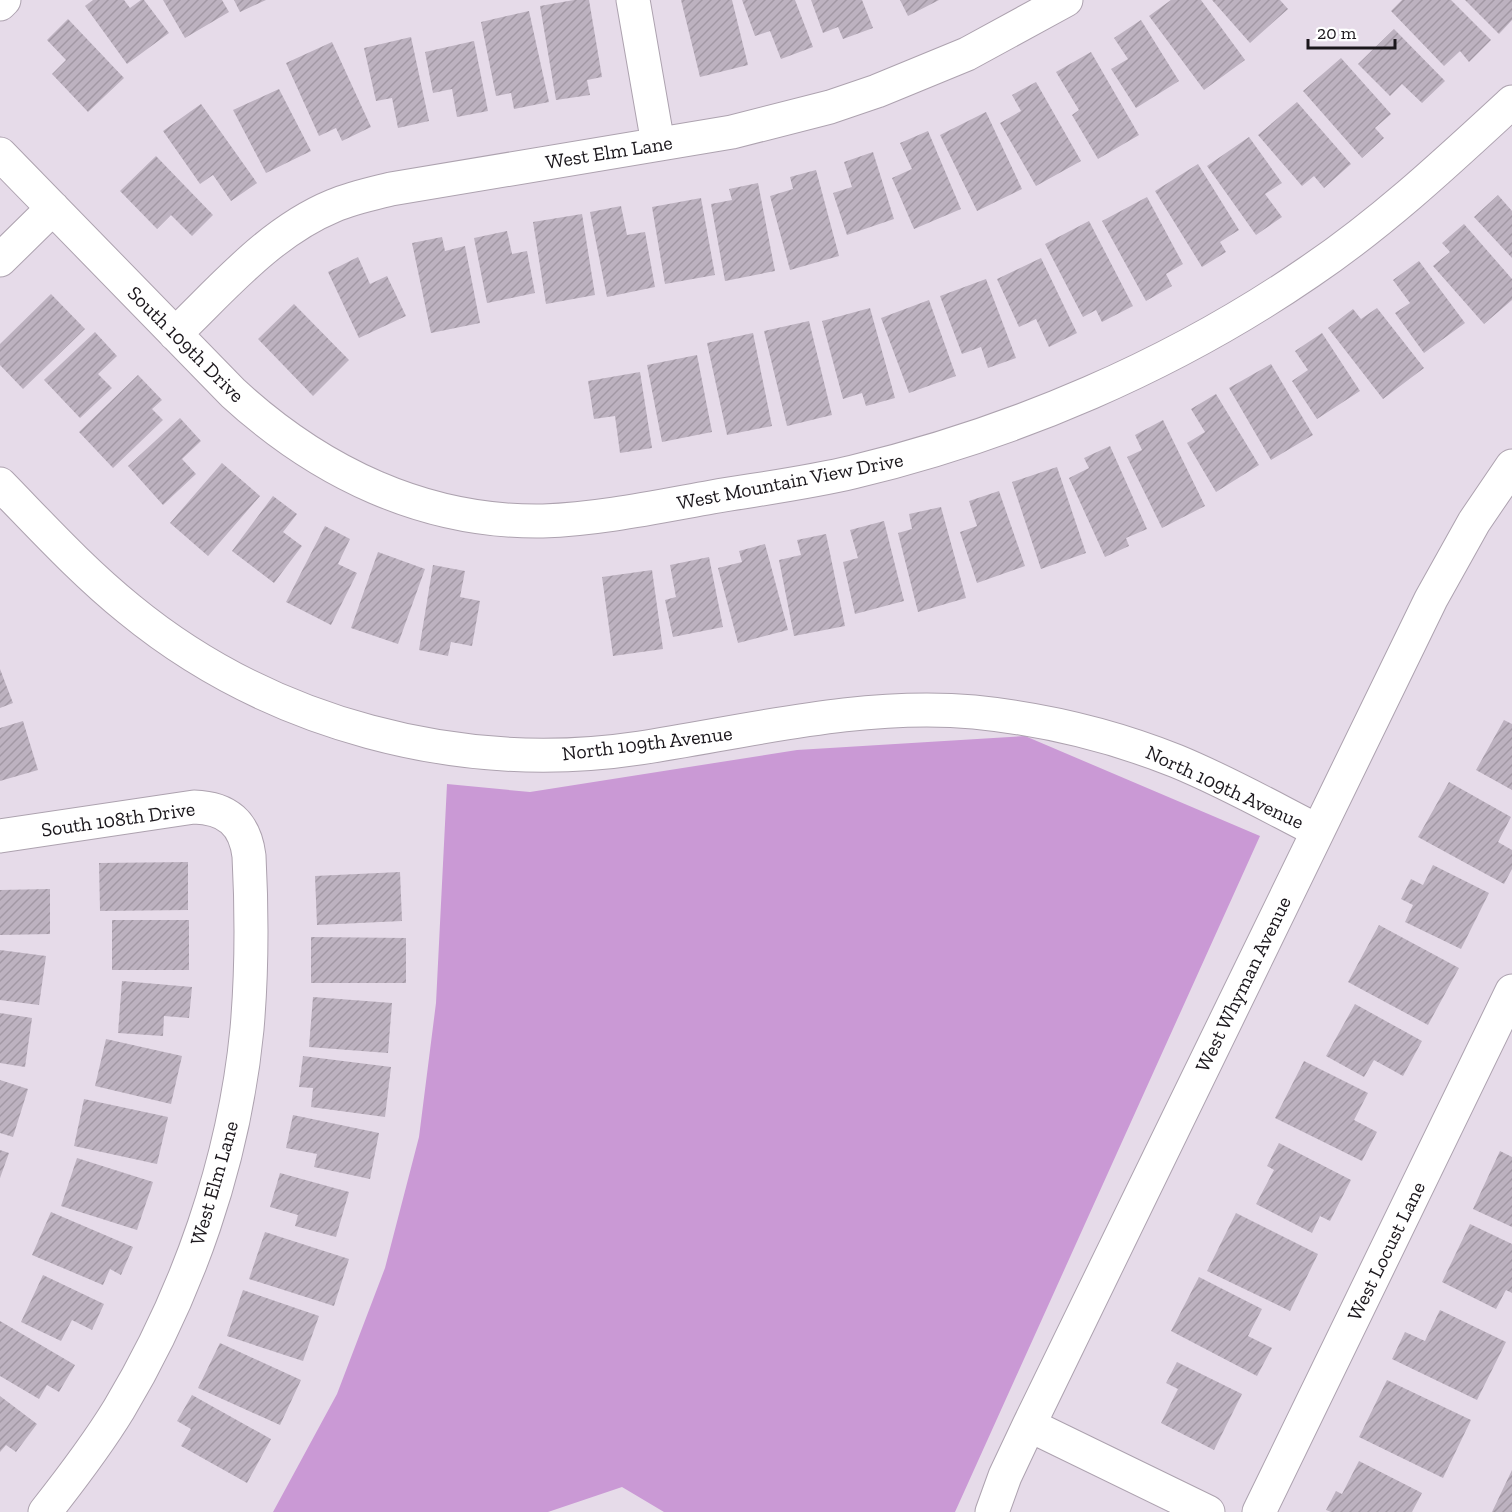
<svg xmlns="http://www.w3.org/2000/svg" width="1512" height="1512" font-family="'Zilla Slab',serif">
<style>
.green{fill:#ca99d5}
.building{fill:url(#building-hatch)}
.lines{fill:none;stroke-linecap:round;stroke-linejoin:round}
.minor-casing{stroke:#ada2af;stroke-width:35}
.minor{stroke:#fff;stroke-width:33}
.labels{text-anchor:middle;stroke-width:6;stroke-linejoin:round;paint-order:stroke}
.street-label{font-size:20px;fill:#1b171c;stroke:#fff}
</style>
<defs>
<pattern id="building-hatch" width="6" height="6" patternUnits="userSpaceOnUse" patternTransform="scale(1.5)"><rect width="6" height="6" fill="#bdb2c0"/><path d="M-1 1l2-2M0 6l6-6M5 7l2-2" fill="none" stroke="#a298a4"/></pattern>
</defs>
<rect width="100%" height="100%" fill="#e6dbe9"/>
<path class="green" d="M1025 736 1260 836 955 1512H664L622 1487 548 1512H273L337 1394 385 1268 419 1137 436 1003 447 784 530 792 797 750Z"/>
<path class="building" d="M93 0H124L130 8 141 0H144L169 33 127 64 85 6Z
M163 0H222L229 12 185 38Z
M234 0H266L240 12Z
M574 0H589L602 77 587 80 590 95 556 100 540 6Z
M681 0H732L748 65 700 77Z
M742 0H795L813 47 781 59 770 31 755 36Z
M811 0H862L873 28 843 39 838 27 823 33Z
M900 0H939L908 16Z
M1171 0H1201L1245 60 1204 90 1149 16Z
M1212 0H1280L1288 9 1250 43Z
M1402 0H1451L1491 40 1469 62 1460 51 1444 66 1391 11Z
M1465 0H1512V20L1499 34Z
M529 11 549 102 514 109 511 93 496 96 481 22Z
M68 19 124 78 88 112 52 74 66 60 47 40Z
M1141 20 1179 81 1136 108 1111 69 1128 59 1114 38Z
M1394 29 1445 81 1422 103 1402 84 1390 96 1358 64Z
M411 37 429 121 398 128 392 98 376 101 364 48Z
M474 41 488 111 457 117 452 89 433 93 425 52Z
M332 42 371 127 342 141 336 128 319 136 286 63Z
M1091 52 1139 135 1098 159 1072 115 1079 110 1056 72Z
M1341 58 1391 114 1375 128 1384 138 1362 158 1303 91Z
M1036 82 1081 161 1036 186 1000 123 1021 111 1012 95Z
M279 89 311 151 266 173 233 110Z
M1297 102 1351 164 1324 188 1314 176 1302 186 1258 135Z
M201 104 257 183 231 201 213 175 200 184 163 131Z
M986 112 1022 189 977 211 940 135Z
M928 131 961 209 914 229 892 178 912 169 900 143Z
M1249 137 1282 183 1265 194 1282 217 1256 235 1207 166Z
M873 152 894 219 847 235 833 193 852 187 844 162Z
M156 156 213 215 192 236 171 215 157 229 120 191Z
M1198 164 1239 230 1220 242 1226 252 1202 267 1155 191Z
M816 170 839 256 790 270 770 196 793 189 790 177Z
M758 183 775 271 725 281 711 204 732 200 729 189Z
M1498 195 1512 211V258L1474 217Z
M1147 197 1183 264 1166 274 1172 286 1146 301 1102 221Z
M701 198 715 275 665 284 652 207Z
M621 206 627 235 645 232 655 287 607 297 590 212Z
M582 214 595 295 546 304 533 222Z
M1089 221 1133 306 1102 322 1096 310 1083 317 1045 244Z
M1464 224 1512 279V300L1484 324 1433 266 1450 252 1442 243Z
M507 231 512 254 527 251 535 293 487 303 474 238Z
M442 237 445 251 465 246 480 323 431 333 412 243Z
M358 257 370 284 387 276 406 316 359 338 328 272Z
M1041 258 1077 333 1049 347 1036 319 1019 327 997 279Z
M1419 261 1465 323 1424 353 1395 313 1410 303 1393 280Z
M986 279 1016 358 988 368 981 347 962 354 940 296Z
M51 294 85 329 23 389 0 365V344Z
M929 300 956 376 909 393 881 318Z
M294 304 349 360 313 396 258 339Z
M870 308 895 398 866 406 862 393 843 399 822 321Z
M1377 308 1424 368 1383 399 1328 328 1353 309 1361 319Z
M809 321 832 415 787 426 764 331Z
M95 332 117 356 98 374 112 388 80 418 44 380Z
M753 333 772 426 727 435 707 343Z
M1322 333 1360 391 1317 419 1292 381 1308 370 1295 351Z
M697 355 712 432 662 442 647 365Z
M1271 364 1313 435 1271 460 1229 388Z
M640 372 652 448 620 453 615 416 594 419 588 381Z
M138 375 162 400 152 409 163 420 113 468 79 432Z
M1216 394 1259 465 1216 492 1187 443 1205 432 1191 409Z
M180 418 201 441 182 459 196 474 163 505 128 466Z
M1163 420 1205 506 1162 528 1127 457 1142 450 1135 435Z
M1110 446 1147 529 1126 538 1129 546 1105 557 1069 478 1089 468 1084 458Z
M222 463 260 496 208 556 170 523Z
M1057 467 1086 553 1041 569 1012 482Z
M999 491 1025 566 977 583 960 532 977 526 969 501Z
M273 496 297 514 283 532 302 546 274 583 232 551Z
M941 507 966 598 918 612 898 533 912 529 909 514Z
M884 521 904 601 855 614 843 562 858 558 850 530Z
M325 526 350 539 338 564 357 573 331 625 286 602Z
M826 534 845 626 794 636 779 560 801 555 797 540Z
M765 544 788 630 738 643 718 568 742 562 739 551Z
M378 552 425 569 398 644 351 628Z
M709 557 723 627 673 637 665 600 676 597 670 565Z
M433 565 465 571 460 597 480 601 472 646 451 642 448 656 419 650Z
M652 570 663 649 613 656 602 577Z
M0 669 13 703 0 708Z
M1504 720 1512 724V790L1476 770Z
M23 721 38 770 0 781V728Z
M1449 782 1511 817 1498 842 1512 850V869L1504 884 1418 837Z
M188 862V910L100 911 99 863Z
M1433 865 1489 893 1461 949 1405 922 1413 905 1401 899 1411 879 1423 885Z
M400 872 402 921 317 925 315 876Z
M50 889V934L0 935V890Z
M112 920H189V970H112Z
M1379 925 1459 968 1428 1025 1348 982Z
M311 937 406 938V983H311Z
M0 950 46 956 39 1005 0 1000Z
M122 981 192 987 189 1018 164 1016 163 1036 118 1033Z
M313 997 392 1003 388 1053 309 1047Z
M1355 1004 1422 1041 1403 1076 1374 1060 1364 1077 1326 1056Z
M0 1013 32 1018 25 1067 0 1063Z
M106 1039 182 1056 171 1104 95 1086Z
M303 1056 391 1067 385 1117 311 1107 313 1088 299 1087Z
M1304 1061 1368 1093 1354 1120 1377 1132 1362 1161 1275 1118Z
M0 1080 28 1089 13 1137 0 1133Z
M84 1099 168 1117 157 1164 74 1146Z
M293 1115 379 1133 370 1179 314 1167 317 1154 286 1148Z
M1279 1143 1351 1180 1330 1221 1320 1216 1312 1233 1256 1204 1274 1170 1267 1166Z
M0 1150 9 1153 0 1178Z
M1500 1151 1512 1157V1227L1473 1209Z
M77 1158 153 1182 137 1230 61 1206Z
M280 1173 349 1192 336 1237 295 1226 298 1215 270 1207Z
M51 1212 133 1247 121 1275 110 1269 103 1285 32 1255Z
M1236 1213 1318 1254 1290 1311 1207 1271Z
M1470 1224 1512 1244V1293L1506 1290 1496 1309 1442 1282Z
M265 1232 349 1259 334 1306 249 1279Z
M43 1275 104 1304 92 1330 72 1320 61 1341 21 1322Z
M1199 1277 1262 1309 1248 1336 1272 1348 1257 1376 1171 1331Z
M243 1290 319 1316 303 1361 227 1336Z
M1440 1310 1506 1342 1477 1400 1392 1359 1405 1332 1425 1341Z
M0 1321 75 1365 59 1392 47 1385 39 1399 0 1376Z
M220 1343 301 1380 280 1425 198 1388Z
M1177 1362 1242 1394 1214 1450 1161 1423 1178 1389 1166 1383Z
M1387 1380 1471 1420 1443 1478 1359 1437Z
M192 1395 271 1439 247 1483 181 1446 191 1429 177 1421Z
M0 1396 37 1424 16 1452 6 1445 0 1452Z
M1359 1461 1422 1493 1412 1512H1331L1326 1510 1336 1491 1342 1494Z
M1512 1470V1512H1492Z"/>
<g class="lines">
<defs>
<path id="minor" d="M633 0 658 144
M0 4 4 0
M0 154 233 393C319 472 424 523 543 521 600 519 656 507 712 497 759 489 807 483 853 472 1015 433 1172 366 1309 272 1383 222 1447 162 1512 102
M0 260 53 208
M175 334C223 288 270 232 333 206 352 198 371 194 391 189L732 132 830 107 877 91 967 54 1066 0
M0 484C42 527 82 571 129 609 269 724 460 775 640 748 750 731 862 702 974 712 1043 719 1111 735 1176 761 1225 781 1271 807 1318 831
M0 836 194 807C227 808 245 823 249 856 252 914 252 971 247 1029 234 1162 188 1294 119 1409 97 1445 71 1479 45 1512
M1029 1425 1208 1512
M992 1512 1005 1476 1029 1425 1431 599 1474 522 1512 466
M1259 1512 1512 991"/>
</defs>
<use href="#minor" class="minor-casing"/>
<use href="#minor" class="minor"/>
</g>
<g class="labels">
<g class="street-label">
<text transform="translate(609 152) rotate(-9)" y="7">West Elm Lane</text>
<text transform="translate(186 344) rotate(45)" y="7">South 109th Drive</text>
<text transform="translate(790 481) rotate(-11)" y="7">West Mountain View Drive</text>
<text transform="translate(647 743) rotate(-7)" y="7">North 109th Avenue</text>
<text transform="translate(1225 787) rotate(25)" y="7">North 109th Avenue</text>
<text transform="translate(118 819) rotate(-8)" y="7">South 108th Drive</text>
<text transform="translate(1243 984) rotate(-64)" y="7">West Whyman Avenue</text>
<text transform="translate(214 1183) rotate(-74)" y="7">West Elm Lane</text>
<text transform="translate(1386 1251) rotate(-64)" y="7">West Locust Lane</text>
</g>
</g>
<path d="M1308 39v9h87v-9" fill="none" stroke="#1b171c" stroke-width="3"/>
<text x="1317" y="39" font-size="18" fill="#1b171c" stroke="#ffffff" stroke-width="4.5" paint-order="stroke">20 m</text>
</svg>
